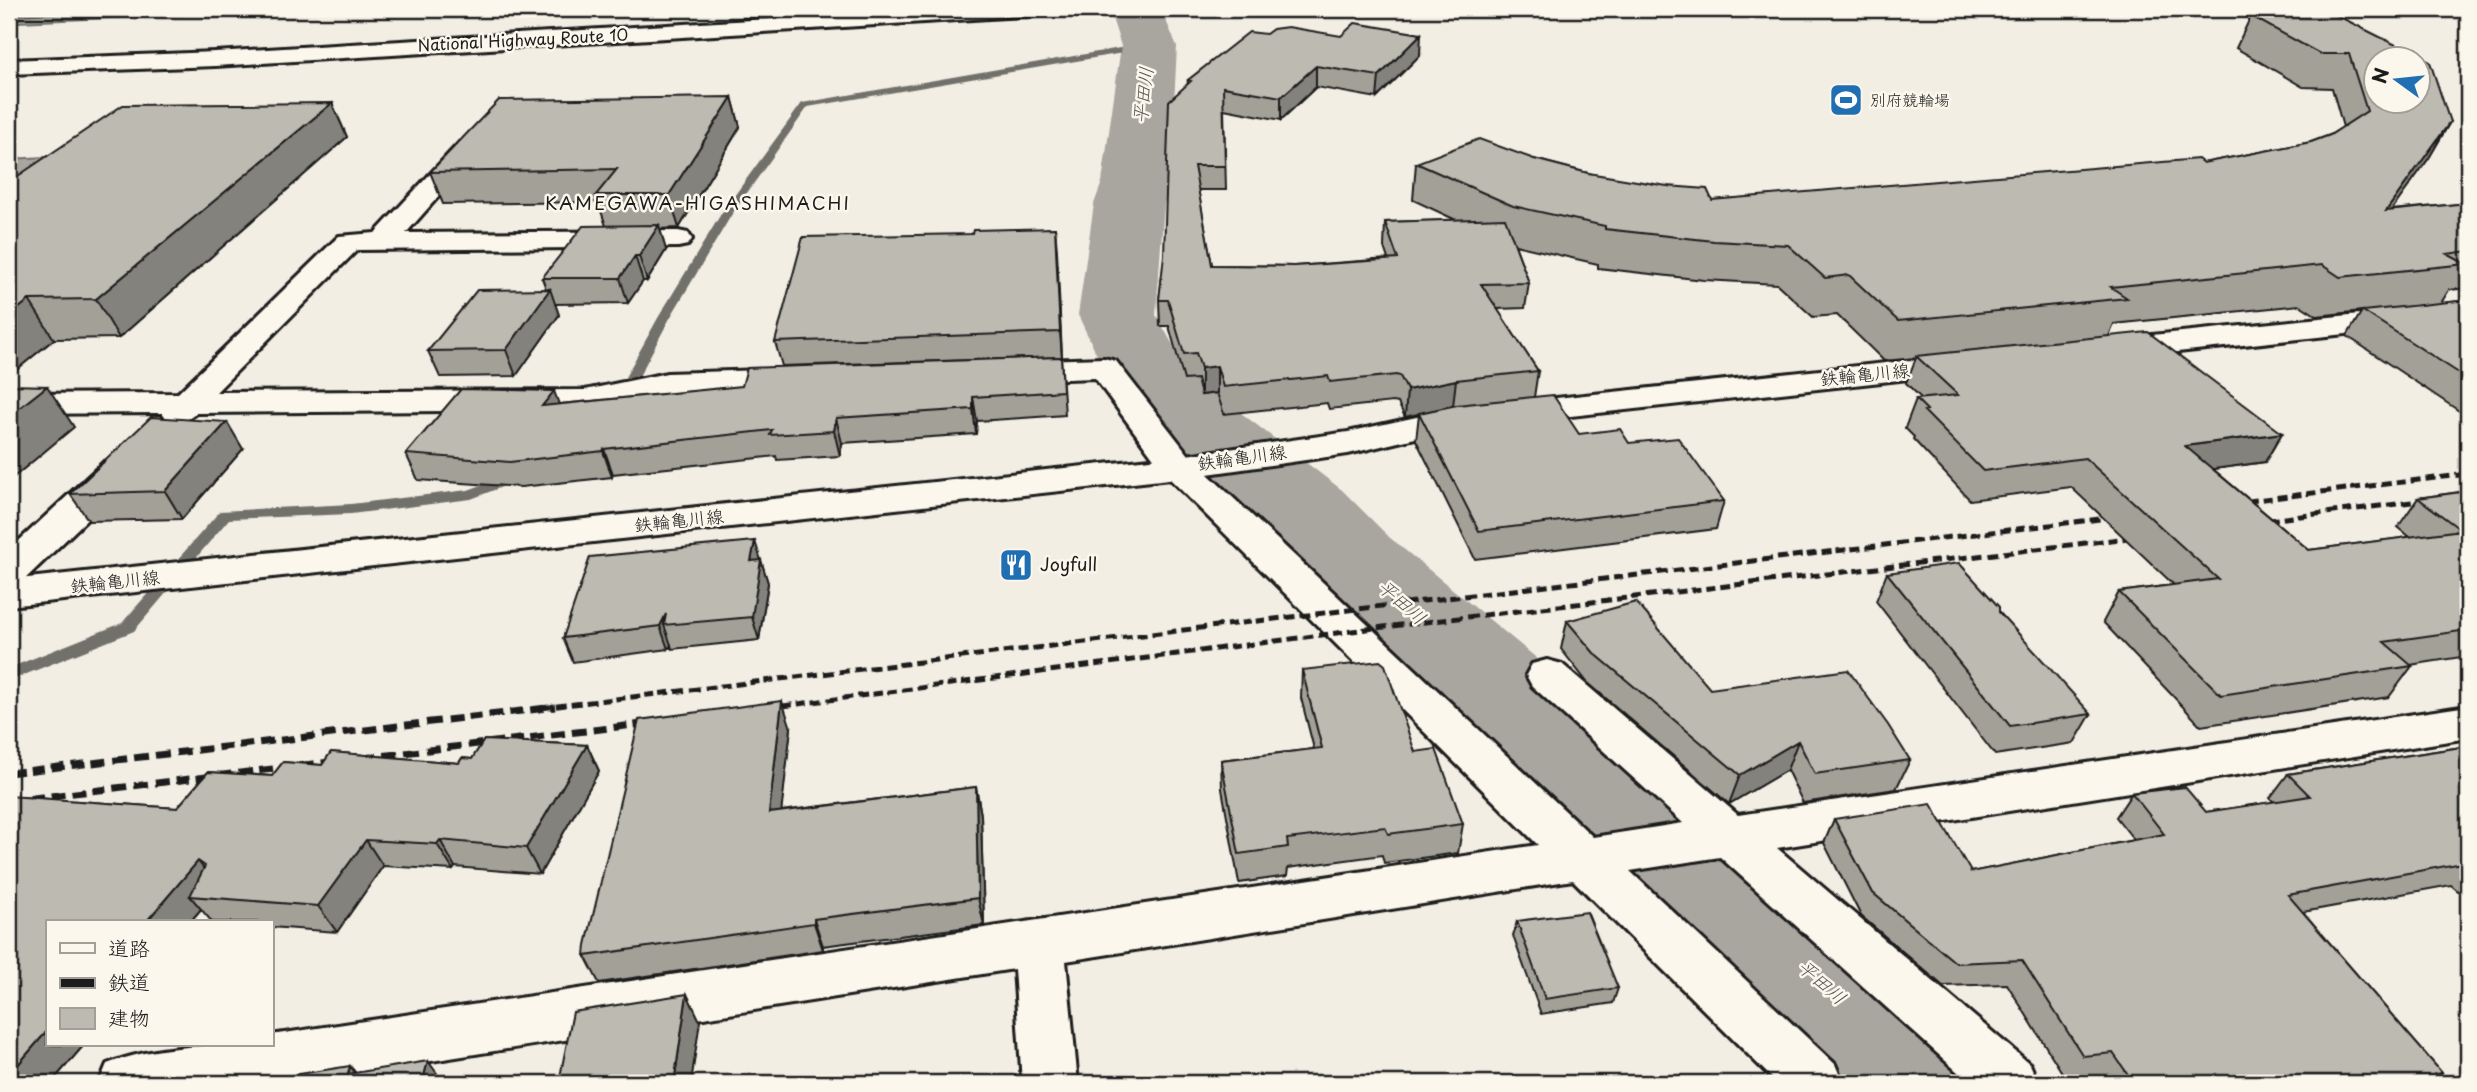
<svg xmlns="http://www.w3.org/2000/svg" width="2477" height="1092" font-family="'Playpen Sans','Klee One',sans-serif">
<style>
.water{fill:#a9a6a0;stroke:#716f6b;stroke-width:2}
.lines{fill:none;stroke-linecap:round;stroke-linejoin:round}
.shore{stroke:#545351;stroke-width:2}
.stream{fill:#716f6b;fill-rule:evenodd}
.river{fill:#a9a6a0;fill-rule:evenodd}
.minor-casing{stroke:#1c1c1c;stroke-width:6}
.major-casing{stroke:#1c1c1c;stroke-width:6}
.highway-casing{stroke:#1c1c1c;stroke-width:6}
.minor{fill:#fbf7ec;fill-rule:evenodd}
.major{fill:#fbf7ec;fill-rule:evenodd}
.highway{fill:#fbf7ec;fill-rule:evenodd}
.rail-far1{stroke:#1c1c1c;stroke-width:5;stroke-dasharray:10 5;stroke-linecap:butt}
.rail{stroke:#1c1c1c;stroke-width:7;stroke-dasharray:14 7;stroke-linecap:butt}
.wall{fill:#a3a098;stroke:#1c1c1c;stroke-width:2}
.shaded-wall{fill:#84827c;stroke:#1c1c1c;stroke-width:2}
.building{fill:#bdbab1;stroke:#1c1c1c;stroke-width:2;fill-rule:evenodd}
.labels{text-anchor:middle;stroke-width:5;stroke-linejoin:round;paint-order:stroke}
.far-street-label{font-size:16px;fill:#1c1c1c;stroke:#fbf7ec}
.far-poi-label{font-size:16px;fill:#1c1c1c;stroke:#fbf7ec;text-anchor:start}
.far-quarter-label{font-size:18px;letter-spacing:2px;fill:#1c1c1c;stroke:#fbf7ec}
.street-label{font-size:18px;fill:#1c1c1c;stroke:#fbf7ec}
.poi-label{font-size:18px;fill:#1c1c1c;stroke:#fbf7ec;text-anchor:start}
.water-label{font-size:19px;font-style:italic;fill:#545351;stroke:#fbf7ec}
</style>
<rect width="100%" height="100%" fill="#f2eee4"/>
<filter id="ink" filterUnits="userSpaceOnUse"><feTurbulence type="fractalNoise" baseFrequency=".0143" numOctaves="2"/><feDisplacementMap in="SourceGraphic" scale="14" xChannelSelector="R" yChannelSelector="G"/><feConvolveMatrix kernelMatrix="1 2 1 2 8 2 1 2 1" color-interpolation-filters="sRGB"/></filter>
<g filter="url(#ink)">
<path class="water" d="M9 9H317L17 22H9Z
M69 156 9 196V159Z"/>
<g class="lines">
<path class="shore" d="M9 15 156 9"/>
<path class="stream" d="M1149 43 1153 46 1152 48 808 107 732 214 670 318 627 399 620 403 613 399 658 318 721 214 802 103Z
M512 474 517 475 519 478 517 481 471 499 351 514 229 519 134 631 9 681V668L122 623 220 511 351 504 468 490Z"/>
<path class="river" d="M1109 9H1161L1177 46 1170 182 1164 204 1156 315 1181 359 1203 384 1342 490 1389 537 1567 683 1614 731 1987 1035 2008 1083H1836L1532 793 1487 741 1319 583 1274 532 1143 420 1104 370 1078 315 1094 204 1102 182 1121 46Z"/>
<defs>
<path id="minor" d="M469 139 478 142 482 147 406 233 678 231 688 233 692 239 688 245 678 247 357 250 216 392 585 390 667 373 796 369 808 372 812 379 808 386 796 389 667 393 585 410 196 413C187 422 179 422 166 419L162 413 9 414V394L178 393 339 236 375 233 460 142Z
M1104 358 1116 361 1192 459 1593 837 1683 823 1532 686 1526 675 1532 664 1547 660 1562 664 1738 815 2468 706V738L1777 848 2030 1064 2038 1083H1970L1720 857 1630 871 1835 1064 1843 1083H1777L1573 880 1066 961 1078 1083H1022L1014 969 292 1083H99L107 1064C159 1044 217 1045 271 1045V1035L1538 845 1166 475 1095 378 1010 381 998 378 994 371 998 364 1010 361Z
M117 459 130 462 135 470 130 478 23 581 9 585V550L104 462Z"/>
<path id="major" d="M2468 303V321L2112 359 2101 356 2096 349 2101 342 2112 339Z
M1961 355 1972 358 1977 365 1972 372 1453 429 1348 454 1179 478 9 606V580L1179 456 1348 432 1453 409Z"/>
<path id="highway" d="M938 9H1047L1044 13 1037 15 215 66 9 74V60L215 52Z"/>
</defs>
<use href="#minor" class="minor-casing"/>
<use href="#major" class="major-casing"/>
<use href="#highway" class="highway-casing"/>
<use href="#minor" class="minor"/>
<use href="#major" class="major"/>
<use href="#highway" class="highway"/>
<path class="rail-far1" d="M2232 503 2468 474
M2253 522 2468 495
M541 708 2124 516
M768 708 1367 629 2145 536"/>
<path class="rail" d="M763 709 781 707
M9 773 555 707
M9 801 659 722"/>
</g>
<path class="wall" d="M2326 10 2450 122 2429 158 2391 210 2468 203V288L2449 290 2441 303 2468 300V417L2347 336 2362 311 2317 316 2300 305 2114 324 2109 336 2282 433 2265 462 2213 469 2309 550 2410 537 2398 527 2418 498 2468 491V656L2410 665 2412 666 2389 697 2201 726 2103 622 2119 592 2174 585 2071 487 1970 500 1913 439 1914 437 1905 428 1916 399H1922L1906 383 1916 358 1884 361 1837 315 1813 317 1777 284 1704 280 1598 268V264L1515 245 1529 283 1525 308 1497 309 1538 371 1534 397 1579 434 1629 443 1724 501 1716 529 1475 559 1416 440 1419 414 1405 417 1398 403 1393 402 1329 409 1327 403 1224 414 1217 393 1201 395 1197 379 1184 380 1169 326H1160L1159 300 1188 80 1420 55 1377 98 1316 87 1281 120 1224 109 1226 190H1198L1212 265 1294 266 1388 259 1384 247 1385 222 1456 220 1413 200 1416 163 1534 159 1588 173 1712 200 2203 163 2311 142 2330 135 2343 127 2332 88 2303 87 2236 48 2251 16Z
M732 97 740 127 679 228 659 229 666 250 647 281H643L628 303 555 304 559 315 516 376 440 377 428 351 546 289 542 278 606 226 598 202 443 204 430 172Z
M332 103 347 137 119 338 54 339 9 376V182Z
M1055 228 1062 357 782 366 775 342 972 234Z
M1061 357 1065 415 977 421 976 434 842 443 840 456 777 460 776 456 613 474 612 477 521 487 418 480 406 454 559 404Z
M243 449 182 519 89 521 70 494Z
M761 560 768 583 759 640 672 649 671 645 668 649 573 662 563 638Z
M1887 573 2091 714 2074 743 1995 755 1876 601Z
M1567 621 1710 689 1910 760 1896 789 1803 803 1787 770 1729 804 1587 682 1561 649Z
M1302 670 1415 752 1463 824 1458 853 1384 863 1382 855 1288 868 1287 876 1239 883 1222 789 1221 760 1314 749 1301 698Z
M791 728 781 811 976 787 981 815 984 925 823 946V950L599 983 585 956Z
M484 740 587 745 599 771 540 874 455 867 453 870 383 866 337 932 271 927V922H212L201 909 190 922H47V1045H84L51 1083H9V796L177 808 208 772 272 776 283 762 322 765 331 752 459 763 462 758 472 759Z
M2468 746V889L2458 891 2451 885 2303 912 2442 1073 2438 1078 2442 1083H2101L2096 1076 2066 1079 2007 984 1943 986 1861 916 1824 843 1834 819 1971 872 2134 840 2116 817 2132 793 2206 812 2274 802 2270 798 2288 774Z
M1517 921 1618 988 1613 1003 1541 1014 1513 936Z"/>
<path class="shaded-wall" d="M1421 34 1420 55 1377 98 1379 76Z
M1316 66V87L1281 120V97Z
M732 97 740 127 679 228 669 195Z
M332 103 347 137 119 338 96 299Z
M2450 122 2429 158 2364 249 2386 211Z
M659 225 666 250 647 281 639 256Z
M1055 228 1057 251 1062 357 1060 332Z
M635 256 643 281 628 303 620 278Z
M550 289 559 315 516 376 506 350Z
M29 300 54 339 9 376V316Z
M1217 366V393L1201 395V368Z
M1456 380 1453 406 1405 417 1407 390Z
M47 386 74 427 9 481V416Z
M554 391 563 415 542 406Z
M973 397 977 421 976 434 973 409Z
M836 418 842 443 840 456 834 431Z
M227 422 243 449 182 519 165 491Z
M2282 433 2265 462 2170 475 2185 446Z
M604 449 613 474 612 477 603 451Z
M755 541 768 583 759 640 752 617 751 561Z
M666 614 664 625 671 645 668 649 660 626Z
M782 701 791 728 778 840 769 813Z
M1798 741 1787 770 1729 804 1740 775Z
M587 745 599 771 540 874 526 848Z
M976 787 981 815 984 925 978 898Z
M366 840 383 866 337 932 318 906Z
M440 840 455 867 453 870 437 844Z
M198 861 218 888 190 896 201 909 190 922H146Z
M814 919 823 946V950L814 923Z
M687 994 700 1021 691 1083H674Z
M47 1031V1045H84L51 1083H9V1075Z
M428 1061 444 1083H422Z
M350 1066 364 1083 348 1074Z"/>
<path class="building" d="M2326 10 2430 62 2450 122 2386 211 2468 203V251L2447 254 2466 264 2340 277 2322 265 2111 287 2127 298 1898 321 1849 275 1825 278 1788 245 1714 241 1605 229V226L1513 206 1416 163 1479 139 1534 159 1588 173 1667 186 1707 189 1712 200 2198 159 2203 163 2311 142 2330 135 2367 111 2349 54H2320L2251 16ZM2376 60H2418V102H2376Z
M1355 23 1421 34 1379 76 1316 66 1281 97 1223 87 1225 166H1194L1212 265 1294 266 1398 259 1385 222 1505 218 1529 283 1481 284 1538 371 1456 380 1407 390 1400 376 1396 375 1330 382 1328 376 1223 387 1217 366 1201 368 1196 353 1184 354 1168 300H1159L1164 255 1169 101 1191 81 1188 80 1249 32 1266 34 1273 29 1288 27 1341 36Z
M732 97 669 195H596L617 169 430 172 499 100Z
M332 103 96 299 29 300 9 316V182L123 105Z
M659 225 639 256H635L620 278H542L583 226Z
M1055 228 1060 332 775 342 803 237 972 234 973 230Z
M550 289 506 350 428 351 477 290Z
M2468 300V379L2363 311Z
M2148 332 2282 433 2185 446 2309 550 2461 530 2418 498 2468 491V630L2384 642 2412 666 2221 695 2119 592 2218 579 2085 458 1983 471 1924 411 1927 410 1916 399 1958 395 1916 356Z
M1061 357 1063 391 973 397V409L836 418 834 431 770 435 772 430 604 449 603 451 510 462 406 454 461 389 554 391 542 406 742 386 747 368Z
M9 385 47 386 9 416Z
M1553 395 1579 434 1620 429 1629 443 1678 438 1724 501 1479 531 1419 413 1457 405Z
M151 417 227 422 165 491 70 494Z
M755 541 751 561 761 560 752 617 664 625 666 614 660 626 563 638 590 557Z
M1959 563 1999 607V612L2091 714 2010 726 1887 573Z
M1636 602 1710 689 1848 670 1888 725 1910 760 1815 774 1798 741 1740 775 1594 653 1567 621Z
M1380 661 1385 665 1415 752 1436 749 1463 824 1388 834 1385 827 1287 839 1288 847 1239 854 1221 760 1322 748 1302 670Z
M782 701 769 813 976 787 978 898 814 919V923L585 956 586 945 639 720Z
M484 740 587 745 526 848 440 840 437 844 366 840 318 906 190 896 205 866 198 861 146 922H47V1031L9 1075V796L177 808 208 772 272 776 283 762 322 765 331 752 459 763 462 758 472 759Z
M2468 746V862L2288 895 2442 1073 2435 1074 2442 1083H2236L2231 1076 2177 1083H2134L2113 1053 2083 1056 2022 960 1956 963 1873 893 1834 819 1931 804 1971 872 2164 834 2132 793 2185 787 2206 812 2310 796 2288 774Z
M1587 912 1618 988 1545 999 1517 921Z
M687 994 674 1083H521L560 1077 573 1012Z
M428 1061 422 1083H243L350 1066 348 1074Z"/>
</g>
<defs>
<symbol id="stadium-square" viewBox="-11 -11 22 22"><rect x="-9" y="-9" width="18" height="18" rx="4" fill="#1f6fb2" stroke="#fbf7ec"/><path d="M0-5a6.5 5 0 1 0 0 10a6.5 5 0 1 0 0-10ZM-3.5-1.8h7v3.6h-7Z" fill="#fff"/></symbol>
<symbol id="restaurant-square" viewBox="-11 -11 22 22"><rect x="-9" y="-9" width="18" height="18" rx="4" fill="#1f6fb2" stroke="#fbf7ec"/><path d="M-5-6h1v4h1v-4h1v4h1v-4h1v5L-1.5 .5V6h-2V.5L-5-1ZM5-6V6H3V1.5H1.5Q1.5-4 5-6Z" fill="#fff"/></symbol>
</defs>
<g fill-rule="evenodd">
<use href="#stadium-square" x="1827" y="81" width="38" height="38"/>
<use href="#restaurant-square" x="997" y="546" width="38" height="38"/>
</g>
<g class="labels">
<g class="far-street-label">
<text transform="translate(523 40) rotate(-3)" y="6">National Highway Route 10</text>
</g>
<g class="far-poi-label">
<text x="1870" y="106">別府競輪場</text>
</g>
<g class="far-quarter-label">
<text x="698" y="210">KAMEGAWA-HIGASHIMACHI</text>
</g>
<g class="street-label">
<text transform="translate(1865 375) rotate(-6)" y="6">鉄輪亀川線</text>
<text transform="translate(1242 458) rotate(-8)" y="6">鉄輪亀川線</text>
<text transform="translate(679 521) rotate(-6)" y="6">鉄輪亀川線</text>
<text transform="translate(115 582) rotate(-6)" y="6">鉄輪亀川線</text>
</g>
<g class="poi-label">
<text x="1040" y="571">Joyfull</text>
</g>
<g class="water-label">
<text transform="translate(1143 95) rotate(-83)" y="7">平田川</text>
<text transform="translate(1402 602) rotate(41)" y="7">平田川</text>
<text transform="translate(1822 982) rotate(41)" y="7">平田川</text>
</g>
</g>
<rect width="2477" height="1092" fill="none" stroke="#fbf7ec" stroke-width="35"/>
<rect x="18" y="18" width="2442" height="1057" fill="none" stroke="#1c1c1c" stroke-width="2.5" filter="url(#ink)"/>
<rect x="46" y="920" width="228" height="126" fill="#fbf7ec" stroke="#a29f99" stroke-width="2"/>
<rect x="60" y="943" width="35" height="10" fill="#fbf7ec" stroke="#a29f99" stroke-width="2"/>
<text x="108" y="956" font-size="21" fill="#1c1c1c">道路</text>
<rect x="60" y="978" width="35" height="10" fill="#1c1c1c" stroke="#a29f99" stroke-width="2"/>
<text x="108" y="990" font-size="21" fill="#1c1c1c">鉄道</text>
<rect x="60" y="1008" width="35" height="21" fill="#bdbab1" stroke="#a29f99" stroke-width="2"/>
<text x="108" y="1026" font-size="21" fill="#1c1c1c">建物</text>
<g transform="translate(2397 80) rotate(285)"><circle r="33" fill="#fbf7ec" stroke="#a29f99" stroke-width="2"/>
<path d="M0-5L12 26L0 18L-12 26Z" fill="#1f6fb2"/>
<text y="-10" font-size="19" font-weight="bold" text-anchor="middle" fill="#1c1c1c">N</text>
</g>
</svg>
